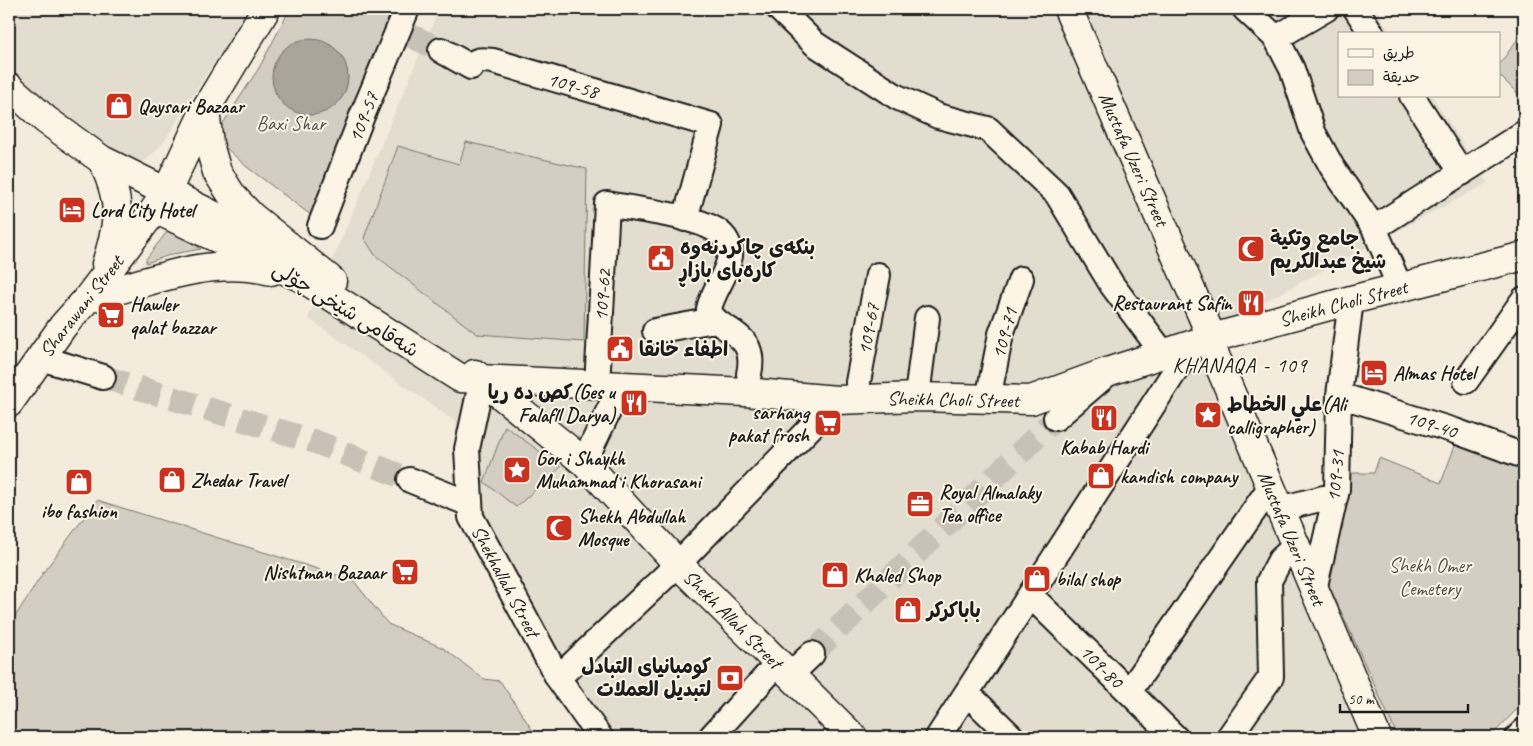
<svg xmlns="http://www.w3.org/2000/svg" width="1533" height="746" font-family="Caveat,'Playpen Sans Arabic',sans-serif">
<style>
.built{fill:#e3ddcf}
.green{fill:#d3cec1;stroke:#78756e}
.water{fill:#aaa59b;stroke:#716e68}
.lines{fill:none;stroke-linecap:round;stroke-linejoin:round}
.minor-tunnel{stroke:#c8c2b6;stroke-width:24;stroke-dasharray:24 12;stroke-linecap:butt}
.minor-casing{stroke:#1c1c1c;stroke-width:28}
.major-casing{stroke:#1c1c1c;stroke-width:31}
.minor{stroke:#fcf5e5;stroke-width:24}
.major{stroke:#fcf5e5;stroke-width:28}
.labels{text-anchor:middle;stroke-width:4;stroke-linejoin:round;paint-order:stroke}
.street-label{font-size:20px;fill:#1c1c1c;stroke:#fcf5e5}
.poi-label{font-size:20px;font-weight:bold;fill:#1c1c1c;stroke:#fcf5e5;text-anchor:start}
.park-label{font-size:20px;fill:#53514e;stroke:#fcf5e5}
.neighbourhood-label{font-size:21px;letter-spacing:1px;fill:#1c1c1c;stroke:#fcf5e5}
</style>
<rect width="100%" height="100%" fill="#f3ecdd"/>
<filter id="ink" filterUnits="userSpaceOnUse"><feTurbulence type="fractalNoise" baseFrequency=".02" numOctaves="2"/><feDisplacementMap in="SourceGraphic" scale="10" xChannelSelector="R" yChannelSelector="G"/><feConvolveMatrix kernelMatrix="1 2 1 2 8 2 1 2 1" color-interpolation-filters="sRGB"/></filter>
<g filter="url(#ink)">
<path class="built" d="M9 9H248L163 143 144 162 137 165 98 148 9 69Z
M439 9H1375L1391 34H1339V96H1432L1488 183 1217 327 1398 737H611L466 525 456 422 308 318Z"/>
<path class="green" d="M290 9H402L312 216 247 167 214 137 259 68Z
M1524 30V100L1499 75V65Z
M466 142 587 169 584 342 477 334 375 255 364 238 398 146 459 164Z
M169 229 201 249 173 254 146 263V259Z
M505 426 561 467 516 507 484 482Z
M1456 443 1524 466V702L1490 737H1398L1329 585 1345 473H1374L1379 458 1441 483Z
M97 500 353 580 388 624 443 648 484 679 500 681 537 737H9V626L43 573Z"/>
<path class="water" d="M272 77a38 38 0 1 1 76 0a38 38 0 1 1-76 0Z"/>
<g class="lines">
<path class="minor-tunnel" d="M409 35 441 50
M103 377 316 442 410 480
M812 654 1056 418"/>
<defs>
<path id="minor" d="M779 9 815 44 897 97 938 116 988 129 1057 194 1112 285 1163 353
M1245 9 1276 38 1292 69 1313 132 1332 167 1374 228 1400 287
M1356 9 1372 34
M1276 38 1326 9
M441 50 471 67C476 58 483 60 493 61L711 125 685 219
M1412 96 1462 173
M320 226 362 116 407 9
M1374 228 1524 133
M655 331 714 320
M41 358 103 377
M482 379 467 449 471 517 558 678 600 737
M1466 381 1524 299
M858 382 878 275
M597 385 607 204C638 210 691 215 716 230 725 236 731 245 730 256 727 276 713 290 709 309 714 333 759 328 749 374
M918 388 927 318
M990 389 1001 334 1021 279
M1339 395 1455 431 1524 456
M1056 418 1106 375
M584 462 620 387
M410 480 470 504
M1279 509 1336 495
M1314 590 1337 489 1339 395 1351 300
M1030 595 1175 737
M790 675 812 654
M558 678 678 564 837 400
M1129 692 1271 486
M967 693 1012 737
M711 737 778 663
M938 737 1192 345
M1229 737 1271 677 1269 581 1280 560 1295 546
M1518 737 1524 731"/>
<path id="major" d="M1068 9 1212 338
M9 87 46 120 102 160 255 236
M205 110 209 144 217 172 233 197 251 216 332 281
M102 160C122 201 120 221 106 264
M155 209 304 279 460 378 745 392 837 400 917 397 1031 400 1110 371 1212 338 1351 300 1524 256
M87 299C146 283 209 255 271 271
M1208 339 1377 737
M475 374 584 462 678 564 853 737
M9 403 63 326 87 299 155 209 167 191 205 110 266 9"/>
</defs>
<use href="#minor" class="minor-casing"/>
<use href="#major" class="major-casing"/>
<use href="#minor" class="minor"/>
<use href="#major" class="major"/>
</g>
</g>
<defs>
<symbol id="shop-square" viewBox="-11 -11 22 22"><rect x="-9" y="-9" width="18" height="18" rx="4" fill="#c8321e" stroke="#fcf5e5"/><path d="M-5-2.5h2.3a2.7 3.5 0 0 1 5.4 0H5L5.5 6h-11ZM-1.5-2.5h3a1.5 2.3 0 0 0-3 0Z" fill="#fff"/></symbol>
<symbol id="hotel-square" viewBox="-11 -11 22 22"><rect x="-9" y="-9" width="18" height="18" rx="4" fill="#c8321e" stroke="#fcf5e5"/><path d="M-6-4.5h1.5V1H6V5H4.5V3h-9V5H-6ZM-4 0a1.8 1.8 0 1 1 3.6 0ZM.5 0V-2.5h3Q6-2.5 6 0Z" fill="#fff"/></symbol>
<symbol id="mosque-square" viewBox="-11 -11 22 22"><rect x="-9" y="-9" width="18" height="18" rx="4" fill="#c8321e" stroke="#fcf5e5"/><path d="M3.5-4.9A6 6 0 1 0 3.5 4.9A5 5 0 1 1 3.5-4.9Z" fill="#fff"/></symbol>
<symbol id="civic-square" viewBox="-11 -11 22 22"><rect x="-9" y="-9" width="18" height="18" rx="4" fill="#c8321e" stroke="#fcf5e5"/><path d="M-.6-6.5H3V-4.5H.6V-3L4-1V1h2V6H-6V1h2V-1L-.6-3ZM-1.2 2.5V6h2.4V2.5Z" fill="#fff"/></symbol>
<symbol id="restaurant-square" viewBox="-11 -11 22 22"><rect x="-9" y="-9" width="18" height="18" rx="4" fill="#c8321e" stroke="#fcf5e5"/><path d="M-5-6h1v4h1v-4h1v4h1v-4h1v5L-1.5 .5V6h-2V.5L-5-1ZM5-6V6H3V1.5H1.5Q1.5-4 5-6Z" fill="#fff"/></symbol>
<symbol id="supermarket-square" viewBox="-11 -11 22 22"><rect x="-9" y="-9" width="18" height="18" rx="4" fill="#c8321e" stroke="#fcf5e5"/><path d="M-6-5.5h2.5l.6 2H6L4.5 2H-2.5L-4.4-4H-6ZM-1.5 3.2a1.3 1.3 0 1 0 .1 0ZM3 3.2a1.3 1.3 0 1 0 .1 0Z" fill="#fff"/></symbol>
<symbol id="sight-square" viewBox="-11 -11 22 22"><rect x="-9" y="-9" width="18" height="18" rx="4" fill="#c8321e" stroke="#fcf5e5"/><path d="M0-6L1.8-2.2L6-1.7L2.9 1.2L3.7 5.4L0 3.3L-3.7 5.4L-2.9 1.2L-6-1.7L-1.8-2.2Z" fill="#fff"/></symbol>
<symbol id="office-square" viewBox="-11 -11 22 22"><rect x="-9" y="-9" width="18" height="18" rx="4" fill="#c8321e" stroke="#fcf5e5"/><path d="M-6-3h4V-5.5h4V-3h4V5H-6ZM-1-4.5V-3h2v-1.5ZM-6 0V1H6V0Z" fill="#fff"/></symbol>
<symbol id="bank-square" viewBox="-11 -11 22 22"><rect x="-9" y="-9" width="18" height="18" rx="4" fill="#c8321e" stroke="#fcf5e5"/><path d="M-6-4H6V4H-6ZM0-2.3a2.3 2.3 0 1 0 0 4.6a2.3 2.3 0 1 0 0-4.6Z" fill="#fff"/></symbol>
</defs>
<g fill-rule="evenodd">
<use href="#shop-square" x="103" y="90" width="32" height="32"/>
<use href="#hotel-square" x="56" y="194" width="32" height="32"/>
<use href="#mosque-square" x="1235" y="233" width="32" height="32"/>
<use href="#civic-square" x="645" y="242" width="32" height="32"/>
<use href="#restaurant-square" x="1235" y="287" width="32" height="32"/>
<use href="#supermarket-square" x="95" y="299" width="32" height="32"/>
<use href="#civic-square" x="604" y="333" width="32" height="32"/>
<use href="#hotel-square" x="1358" y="357" width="32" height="32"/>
<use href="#restaurant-square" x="618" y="387" width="32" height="32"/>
<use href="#sight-square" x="1192" y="399" width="32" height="32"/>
<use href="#restaurant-square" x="1088" y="402" width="32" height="32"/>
<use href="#supermarket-square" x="812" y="407" width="32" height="32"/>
<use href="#sight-square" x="501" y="454" width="32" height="32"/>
<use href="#shop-square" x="1085" y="460" width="32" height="32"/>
<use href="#shop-square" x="156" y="464" width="32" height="32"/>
<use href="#shop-square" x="63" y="466" width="32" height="32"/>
<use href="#office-square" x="904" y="488" width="32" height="32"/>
<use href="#mosque-square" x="543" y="512" width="32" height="32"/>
<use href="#supermarket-square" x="389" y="556" width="32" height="32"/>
<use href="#shop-square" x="819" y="559" width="32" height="32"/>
<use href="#shop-square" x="1021" y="563" width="32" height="32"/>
<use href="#shop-square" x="892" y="594" width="32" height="32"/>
<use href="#bank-square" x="714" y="662" width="32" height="32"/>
</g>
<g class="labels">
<g class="street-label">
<text transform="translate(573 85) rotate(16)" y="7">109-58</text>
<text transform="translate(363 117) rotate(-69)" y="7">109-57</text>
<text transform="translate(1134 159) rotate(66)" y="7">Mustafa Uzeri Street</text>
<text transform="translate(602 295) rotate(-86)" y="7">109-62</text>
<text transform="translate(1343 303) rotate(-15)" y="7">Sheikh Choli Street</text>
<text transform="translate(81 306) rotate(-52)" y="7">Sharawani Street</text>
<text transform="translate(346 309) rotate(31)" y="7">شەقامی شێخی چۆلی</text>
<text transform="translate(868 329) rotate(-80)" y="7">109-67</text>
<text transform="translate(1004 333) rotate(-75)" y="7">109-71</text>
<text transform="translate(953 399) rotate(1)" y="7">Sheikh Choli Street</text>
<text transform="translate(1432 424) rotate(18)" y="7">109-40</text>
<text transform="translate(1335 476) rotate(-85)" y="7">109-31</text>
<text transform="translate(1292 538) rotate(67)" y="7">Mustafa Uzeri Street</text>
<text transform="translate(506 581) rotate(62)" y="7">Shekhallah Street</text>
<text transform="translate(733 619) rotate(45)" y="7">Shekh Allah Street</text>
<text transform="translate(1102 666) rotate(45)" y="7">109-80</text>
</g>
<g class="poi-label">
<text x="138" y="113">Qaysari Bazaar</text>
<text x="91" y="217">Lord City Hotel</text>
<text x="1270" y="245">جامع وتكية<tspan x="1270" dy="23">شيخ عبدالكريم</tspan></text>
<text x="680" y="254">بنکەی چاکردنەوە<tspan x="680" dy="23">کارەبای بازاڕ</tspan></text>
<text x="1232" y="310" text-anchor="end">Restaurant Safin</text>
<text x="130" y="311">Hawler<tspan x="130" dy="23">qalat bazzar</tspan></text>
<text x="639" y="356">اطفاء خانقا</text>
<text x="1393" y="380">Almas Hotel</text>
<text x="615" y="399" text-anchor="end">کص ده ریا(Ges u<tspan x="615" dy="23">Falafll Darya)</tspan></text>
<text x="1227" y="411">علي الخطاط(Ali<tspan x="1227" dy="23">calligrapher)</tspan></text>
<text x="809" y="419" text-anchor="end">sarhang<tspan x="809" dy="23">pakat frosh</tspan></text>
<text x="1104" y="454" text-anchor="middle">Kabab Hardi</text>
<text x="536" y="465">Gor i Shaykh<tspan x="536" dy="23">Muhammad i Khorasani</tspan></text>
<text x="1120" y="483">kandish company</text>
<text x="191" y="487">Zhedar Travel</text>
<text x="939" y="499">Royal Almalaky<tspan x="939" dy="23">Tea office</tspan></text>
<text x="79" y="518" text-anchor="middle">ibo fashion</text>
<text x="578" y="523">Shekh Abdullah<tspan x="578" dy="23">Mosque</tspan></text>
<text x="386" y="579" text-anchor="end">Nishtman Bazaar</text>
<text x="854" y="582">Khaled Shop</text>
<text x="1056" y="586">bilal shop</text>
<text x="927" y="617">باباكركر</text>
<text x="711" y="673" text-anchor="end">كومبانياى التبادل<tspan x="711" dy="23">لتبديل العملات</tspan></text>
</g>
<g class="park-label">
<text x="291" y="130">Baxi Shar</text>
<text x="1430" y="572">Shekh Omer<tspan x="1430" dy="23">Cemetery</tspan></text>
</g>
<g class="neighbourhood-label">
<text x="1240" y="372">KHANAQA - 109</text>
</g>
</g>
<rect width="1533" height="746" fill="none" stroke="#fcf5e5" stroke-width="30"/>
<rect x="15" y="15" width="1503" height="716" fill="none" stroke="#1c1c1c" stroke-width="2" filter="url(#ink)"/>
<rect x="1338" y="32" width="162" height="65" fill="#fcf5e5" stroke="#a29e95"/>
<rect x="1348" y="49" width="25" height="8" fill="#fcf5e5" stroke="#a29e95"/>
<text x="1383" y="58" font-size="15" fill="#1c1c1c">طريق</text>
<rect x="1348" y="70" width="25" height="15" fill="#d3cec1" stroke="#a29e95"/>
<text x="1383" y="82" font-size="15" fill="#1c1c1c">حديقة</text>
<path d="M1340 704v8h128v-8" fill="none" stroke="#1c1c1c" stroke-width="2.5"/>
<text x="1348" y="704" font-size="15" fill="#1c1c1c" stroke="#fcf5e5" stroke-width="4" paint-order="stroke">50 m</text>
</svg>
